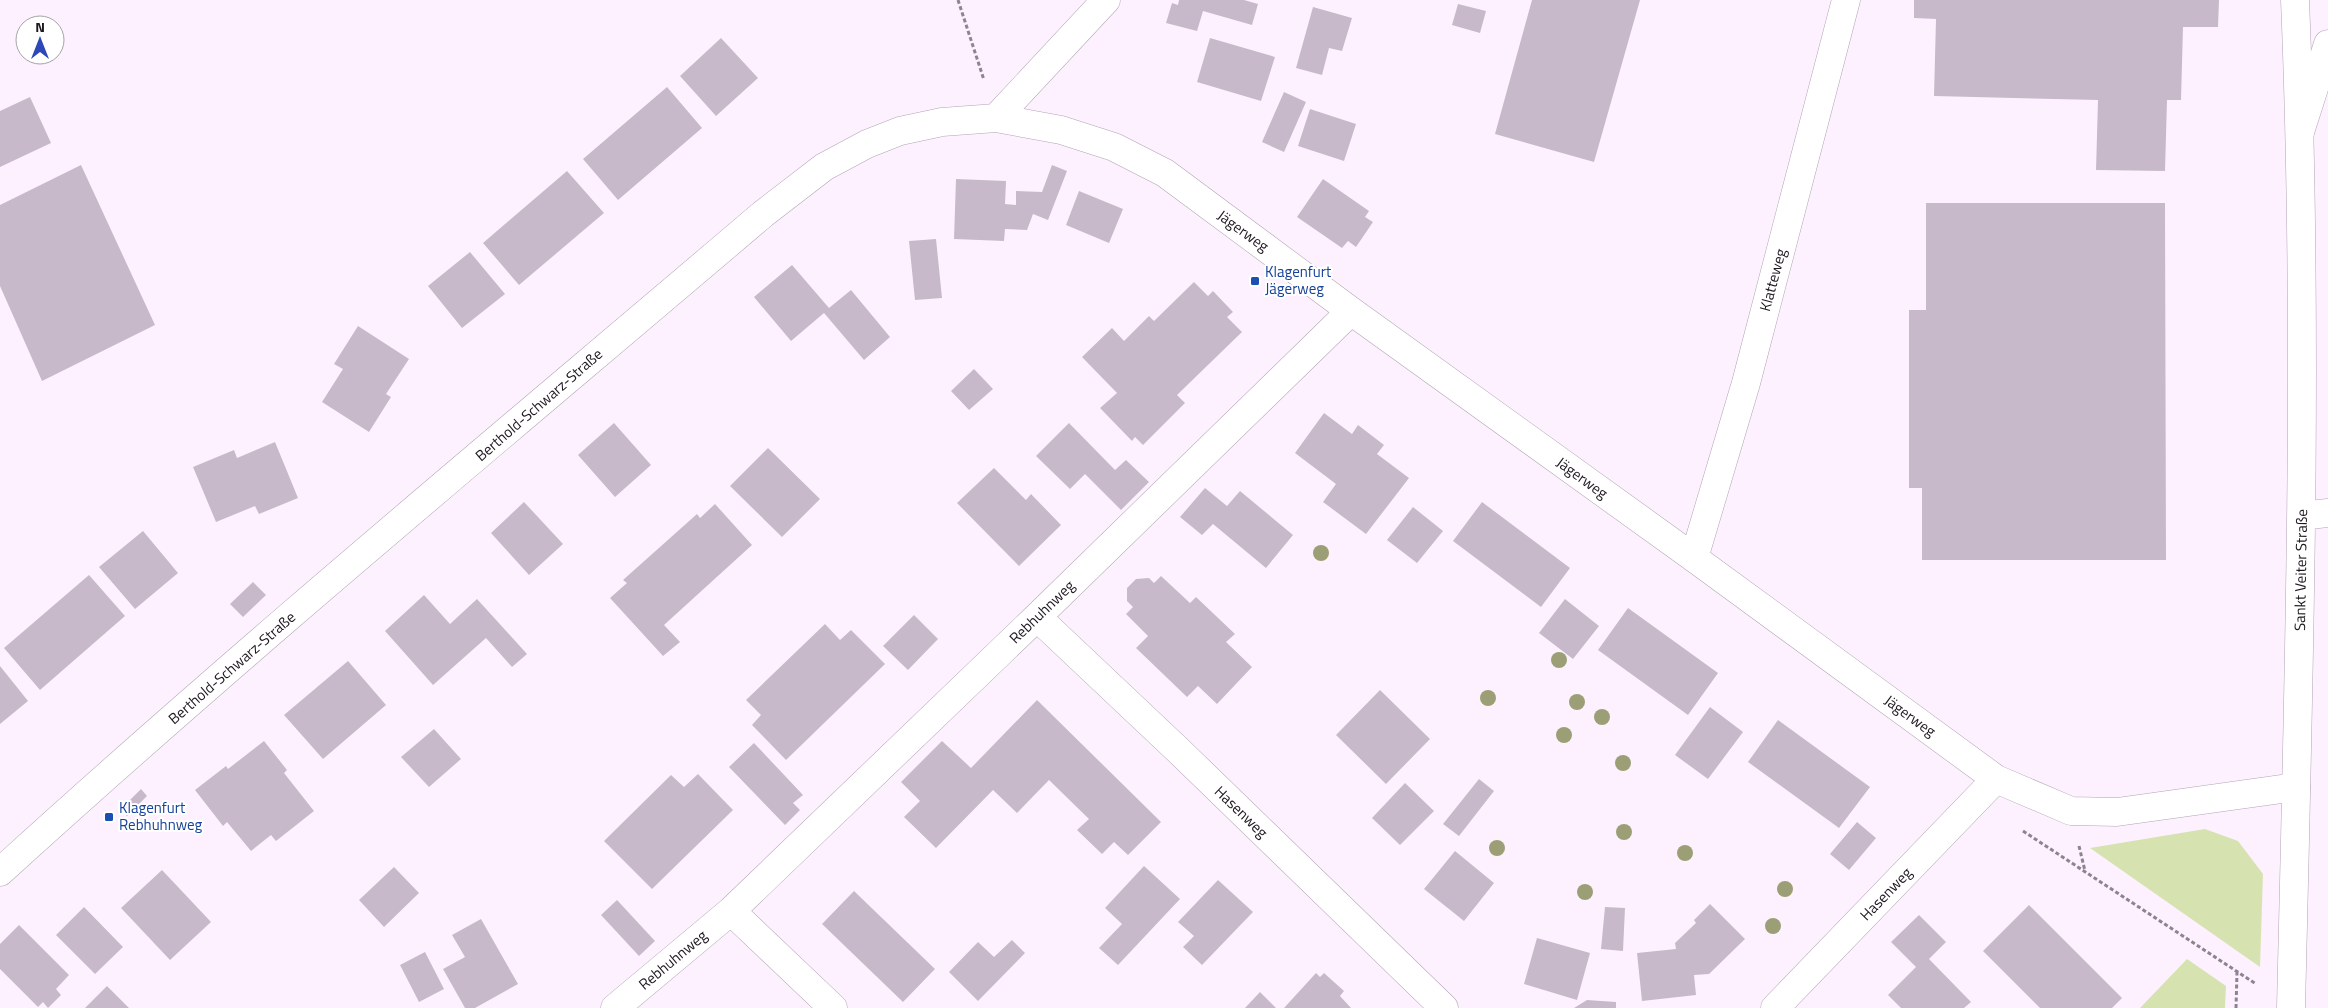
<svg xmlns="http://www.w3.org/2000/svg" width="2328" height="1008" font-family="'Titillium Web',sans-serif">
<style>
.green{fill:#d6e3b1}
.building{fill:#c8b9ca}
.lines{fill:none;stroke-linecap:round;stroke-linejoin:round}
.minor-casing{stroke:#b2a4b4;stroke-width:29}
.major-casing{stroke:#b2a4b4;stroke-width:29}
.highway-casing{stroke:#b2a4b4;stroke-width:29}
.path{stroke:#8d848e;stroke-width:3;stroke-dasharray:4 2.5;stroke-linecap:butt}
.minor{stroke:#fff;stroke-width:28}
.major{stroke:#fff;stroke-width:28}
.highway{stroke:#fff;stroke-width:28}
.tree{fill:#9c9f76}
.transit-dot{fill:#1a4fb4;stroke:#fff;stroke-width:2}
.labels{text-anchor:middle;stroke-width:4;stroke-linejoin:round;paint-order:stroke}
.street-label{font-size:15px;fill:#1d181e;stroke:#fff}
.transit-label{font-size:15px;fill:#164399;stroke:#fff;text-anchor:start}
</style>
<rect width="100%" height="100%" fill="#fdf1ff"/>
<path class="green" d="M2205 829 2238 841 2263 874 2260 967 2090 848Z
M2187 959 2226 986 2225 1008H2140Z"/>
<path class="building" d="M1179 0H1244L1258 4 1252 25 1203 11 1197 31 1166 23 1172 3 1178 5Z
M1532 0H1640L1594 162 1495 134Z
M1914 0H2219L2218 27H2183L2181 100H2167L2165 171 2096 170 2098 100 1934 96 1936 19 1914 18Z
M1458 4 1486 11 1480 33 1452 25Z
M1313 7 1352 18 1342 51 1329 48 1322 75 1296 68Z
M721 38 758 78 716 116 680 76Z
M1210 38 1275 57 1261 101 1197 82Z
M667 87 702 128 618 200 583 159Z
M1284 92 1306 102 1284 152 1262 142Z
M30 97 51 143 0 167V111Z
M1310 109 1356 124 1344 161 1298 146Z
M81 165 155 325 42 381 0 286V205Z
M1052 165 1067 171 1048 220 1033 214 1027 230 1005 229 1004 241 954 239 956 179 1006 181 1005 204 1016 205V191L1042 192Z
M567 171 604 213 519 285 483 243Z
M1323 179 1369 211 1365 217 1373 222 1356 247 1348 241 1342 248 1297 217Z
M1079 191 1123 209 1109 243 1066 225Z
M1926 203H2165L2166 560H1922V488H1909V310H1926Z
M936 239 942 298 915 300 909 241Z
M470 252 505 294 462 328 428 286Z
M792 265 829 308 851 290 890 337 864 360 824 313 791 341 754 297Z
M1194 282 1208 296 1213 291 1233 312 1227 317 1242 332 1177 395 1185 403 1143 445 1135 437 1132 441 1100 408 1117 393 1082 357 1112 328 1124 341 1149 316 1154 321Z
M358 326 409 359 386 394 391 397 369 432 322 402 343 369 334 364Z
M974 369 993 389 969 410 951 391Z
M1324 413 1352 434 1358 425 1384 445 1377 454 1409 478 1366 534 1323 502 1336 484 1295 453Z
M614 423 651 465 615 497 578 455Z
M1069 423 1115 470 1126 460 1149 482 1121 510 1085 474 1070 489 1036 456Z
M275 442 298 498 259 514 255 506 216 522 193 467 234 450 237 458Z
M768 448 820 499 782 537 730 486Z
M994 468 1026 500 1031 494 1061 525 1019 566 957 503Z
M1205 488 1227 506 1240 491 1293 535 1266 568 1213 524 1202 535 1180 517Z
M524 502 563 544 529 575 491 533Z
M1482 502 1570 568 1541 607 1453 541Z
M715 504 752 545 664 625 680 642 663 656 610 598 627 583 623 580 697 514 700 518Z
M1413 507 1443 531 1417 563 1387 540Z
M143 531 178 573 135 609 99 567Z
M89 575 125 616 40 690 4 648Z
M1161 576 1190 603 1196 597 1235 634 1226 642 1252 667 1217 704 1198 686 1187 697 1136 648 1148 636 1126 614 1133 607 1127 601V588L1136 579 1149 578 1154 583Z
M253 582 266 595 243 617 230 604Z
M424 595 450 624 477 599 527 654 512 667 486 638 433 685 385 631Z
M1565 599 1599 626 1573 659 1539 633Z
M1628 608 1718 673 1688 715 1598 650Z
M914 615 938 639 908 670 883 646Z
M825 624 840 640 851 630 885 664 786 760 752 725 761 715 746 700Z
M348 661 386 705 323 759 284 715Z
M0 666 28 701 0 724Z
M1380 690 1430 739 1386 784 1336 735Z
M1037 700 1161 822 1128 855 1114 842 1102 854 1077 830 1089 819 1049 780 1017 813 993 790 936 848 904 817 920 801 901 782 942 741 971 768Z
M1710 707 1743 732 1708 779 1675 755Z
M1778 720 1870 787 1839 828 1748 762Z
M434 729 461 759 429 787 401 757Z
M264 741 287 770 284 773 314 811 276 841 271 835 251 851 227 822 223 826 195 790 226 766 228 769Z
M754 743 803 795 793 803 800 810 785 825 729 767Z
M698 774 733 810 652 889 604 841 671 775 684 787Z
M1479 779 1494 791 1459 836 1443 824Z
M1405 783 1434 811 1400 845 1372 818Z
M141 789 147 796 127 816 120 810Z
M1857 822 1876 838 1849 870 1830 854Z
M1455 851 1494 883 1464 921 1424 889Z
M1144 866 1180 899 1118 965 1099 948 1122 924 1105 908Z
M394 867 419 893 384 927 359 900Z
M162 870 211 922 170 960 121 908Z
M1218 880 1253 912 1202 965 1183 947 1194 936 1178 922Z
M854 891 935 969 903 1002 822 924Z
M617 900 655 941 639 956 601 915Z
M1710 904 1745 939 1709 974 1694 975 1696 995 1642 1001 1637 953 1676 949 1675 943 1696 923 1694 920Z
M2029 905 2122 998 2112 1008H2040L1983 951Z
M84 907 123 947 95 974 56 935Z
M1605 907 1625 908 1623 951 1601 949Z
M1919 915 1946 942 1929 959 1971 1002 1964 1008H1901L1888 995 1916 967 1891 942Z
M481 919 518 984 475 1008H465L443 969 465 957 452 935Z
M19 925 69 975 56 989 61 995 48 1008 43 1002 38 1007 0 969V944Z
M1537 938 1590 953 1577 1000 1524 984Z
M1012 940 1025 953 978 1001 949 972 978 942 994 957Z
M425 952 444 989 419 1002 400 965Z
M1316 973 1320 977 1324 973 1344 991 1340 996 1351 1008H1284Z
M107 986 129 1008H85Z
M1260 992 1276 1008H1245Z
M1587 1000 1616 1002V1008H1574Z"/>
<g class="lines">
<defs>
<path id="minor" d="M996 118 1106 0
M1694 558 1746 383 1846 0
M1037 617 1179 751 1444 1008
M0 872C248 646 507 432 763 214L824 167 867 144 900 131 942 122 996 118 1061 130 1114 147 1165 173 1351 311 1694 558 1996 779 2071 811 2117 812 2296 787
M731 911 833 1008
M615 1008 731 911 1037 617 1351 311
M1775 1008 1996 779"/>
<path id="major" d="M2302 516 2328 513
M2291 1008C2299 672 2309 336 2295 0"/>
<path id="highway" d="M2300 132 2328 44"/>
</defs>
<use href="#minor" class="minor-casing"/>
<use href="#major" class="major-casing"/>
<use href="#highway" class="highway-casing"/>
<path class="path" d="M958 0 984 80
M2023 831 2256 984
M2079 846 2085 871
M2236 1008 2237 972"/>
<use href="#minor" class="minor"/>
<use href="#major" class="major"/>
<use href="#highway" class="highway"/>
</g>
<g class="tree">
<circle cx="1321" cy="553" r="8"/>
<circle cx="1559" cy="660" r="8"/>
<circle cx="1488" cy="698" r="8"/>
<circle cx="1577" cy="702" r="8"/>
<circle cx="1602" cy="717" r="8"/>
<circle cx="1564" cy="735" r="8"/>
<circle cx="1623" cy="763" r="8"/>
<circle cx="1624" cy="832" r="8"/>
<circle cx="1497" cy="848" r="8"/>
<circle cx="1685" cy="853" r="8"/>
<circle cx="1785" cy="889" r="8"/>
<circle cx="1585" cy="892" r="8"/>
<circle cx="1773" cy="926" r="8"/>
</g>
<g class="transit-dot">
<rect x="1250" y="276" width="10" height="10" rx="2.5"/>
<rect x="104" y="812" width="10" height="10" rx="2.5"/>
</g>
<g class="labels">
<g class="street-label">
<text transform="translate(1243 231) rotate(36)" y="5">Jägerweg</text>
<text transform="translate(1773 280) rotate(-75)" y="5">Klatteweg</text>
<text transform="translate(539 405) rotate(-41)" y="5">Berthold-Schwarz-Straße</text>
<text transform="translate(1582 478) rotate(36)" y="5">Jägerweg</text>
<text transform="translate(2301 570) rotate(-89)" y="5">Sankt Veiter Straße</text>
<text transform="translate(1042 612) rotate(-44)" y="5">Rebhuhnweg</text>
<text transform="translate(232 668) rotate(-41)" y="5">Berthold-Schwarz-Straße</text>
<text transform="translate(1910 716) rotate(36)" y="5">Jägerweg</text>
<text transform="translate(1241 812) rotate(44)" y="5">Hasenweg</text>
<text transform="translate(1886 894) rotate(-46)" y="5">Hasenweg</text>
<text transform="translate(673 960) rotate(-40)" y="5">Rebhuhnweg</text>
</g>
<g class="transit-label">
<text x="1265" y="277">Klagenfurt<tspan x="1265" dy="17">Jägerweg</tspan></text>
<text x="119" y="813">Klagenfurt<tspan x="119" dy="17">Rebhuhnweg</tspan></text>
</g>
</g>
<g transform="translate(40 40)"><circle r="24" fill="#ffffff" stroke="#a5a3a5"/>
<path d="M0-4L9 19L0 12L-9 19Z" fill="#2c47b7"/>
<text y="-8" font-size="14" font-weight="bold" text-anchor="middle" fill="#1d181e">N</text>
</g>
</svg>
